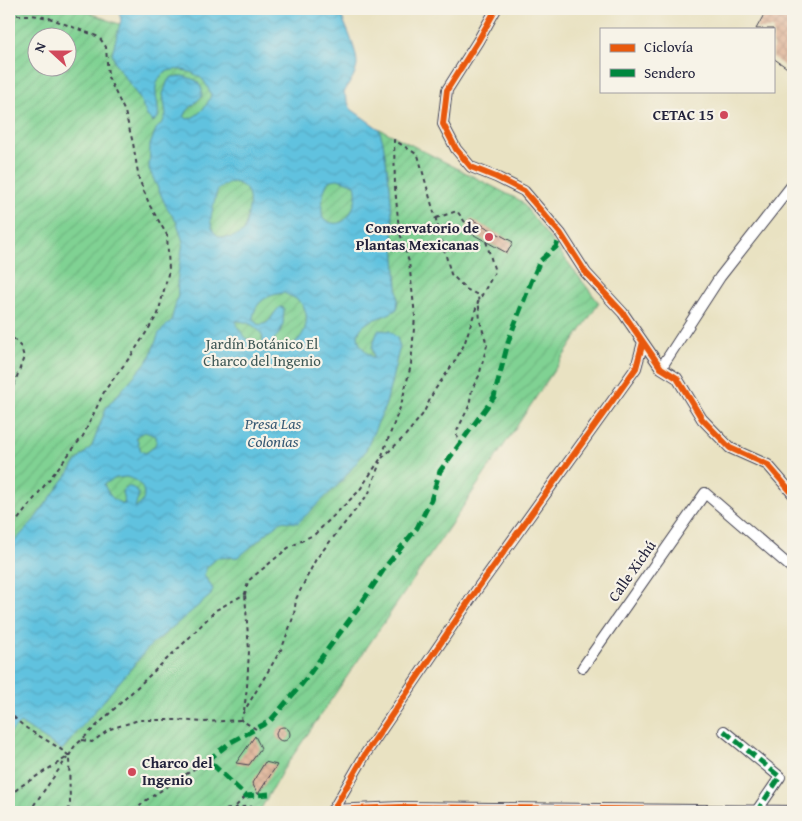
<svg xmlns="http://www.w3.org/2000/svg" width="802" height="821" font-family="'Gentium Book Plus',serif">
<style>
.garden{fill:url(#garden-furrows);stroke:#517a67;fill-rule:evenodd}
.water{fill:url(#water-waves);stroke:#42728d;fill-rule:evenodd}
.building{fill:url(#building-cross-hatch)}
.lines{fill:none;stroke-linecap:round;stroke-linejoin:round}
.street-casing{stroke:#403f4f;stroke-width:12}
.path{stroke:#403f4f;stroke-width:2;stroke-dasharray:4 4;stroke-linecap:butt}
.street{stroke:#fff;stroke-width:10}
.quiet{stroke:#00873e;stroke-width:5;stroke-dasharray:10 5;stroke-linecap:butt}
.cycleway-casing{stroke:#f7f3e8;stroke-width:9}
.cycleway{stroke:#e8590c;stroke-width:6}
.poi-dot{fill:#d1495b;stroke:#f7f3e8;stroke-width:2}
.labels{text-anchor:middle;stroke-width:4.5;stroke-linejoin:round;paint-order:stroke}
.poi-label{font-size:15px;font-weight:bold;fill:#22223b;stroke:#f7f3e8;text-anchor:end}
.park-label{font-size:15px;fill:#3e5755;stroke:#f7f3e8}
.street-label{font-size:15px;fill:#22223b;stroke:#f7f3e8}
.water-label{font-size:16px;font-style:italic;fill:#385a74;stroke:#f7f3e8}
</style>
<defs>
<pattern id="garden-furrows" width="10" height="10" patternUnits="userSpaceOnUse" patternTransform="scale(1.25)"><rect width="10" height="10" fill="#80d293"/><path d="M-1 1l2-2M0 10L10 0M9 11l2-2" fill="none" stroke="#6eb480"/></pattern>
<pattern id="water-waves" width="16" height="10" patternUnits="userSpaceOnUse" patternTransform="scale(1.25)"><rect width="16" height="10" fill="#61c2df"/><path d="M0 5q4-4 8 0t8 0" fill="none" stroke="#54a6c0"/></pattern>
<pattern id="building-cross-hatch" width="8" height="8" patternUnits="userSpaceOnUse" patternTransform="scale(1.25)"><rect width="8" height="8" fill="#dfb296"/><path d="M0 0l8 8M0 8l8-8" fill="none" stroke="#bf9982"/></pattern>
</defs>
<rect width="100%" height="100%" fill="#f7f3e8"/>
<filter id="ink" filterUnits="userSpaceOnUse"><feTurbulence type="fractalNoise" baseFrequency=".02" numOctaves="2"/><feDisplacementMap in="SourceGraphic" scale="10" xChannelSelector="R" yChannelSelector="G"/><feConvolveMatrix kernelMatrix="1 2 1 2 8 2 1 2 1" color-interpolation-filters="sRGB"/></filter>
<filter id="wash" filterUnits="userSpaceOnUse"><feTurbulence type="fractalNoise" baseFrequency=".0096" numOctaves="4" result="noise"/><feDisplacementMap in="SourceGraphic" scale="20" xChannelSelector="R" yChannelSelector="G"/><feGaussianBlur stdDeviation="1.12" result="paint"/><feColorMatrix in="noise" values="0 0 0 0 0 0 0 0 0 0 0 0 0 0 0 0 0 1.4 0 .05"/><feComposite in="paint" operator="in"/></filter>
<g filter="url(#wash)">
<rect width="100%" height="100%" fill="#e9e2c2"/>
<path class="garden" d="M9 9H80L113 22 208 51 276 78 390 134 521 201 599 303 452 523 283 770 259 812H9ZM38 38H68V68H38Z"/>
<path class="water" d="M118 9H338C344 21 358 52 357 65 356 75 348 84 344 93L351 109 379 129 383 142 390 186 398 300 397 309C388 316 377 317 367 323 349 335 362 350 374 358L372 347 378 330 390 331 397 338 400 346 386 404 365 452 341 482 298 523 281 521 239 557 217 558 207 567 204 575 213 589 211 595 149 647 62 750 20 723 9 734V544L16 540 34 520 78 460 92 446 106 408 149 359 159 333 171 321 178 295 177 282 183 242 177 223 166 206 149 169 150 145 156 129 163 122 166 114 163 94 168 80 172 77 182 76 190 78 197 81 202 89V96L187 111 184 117 188 119C199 116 207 106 211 95 208 89 206 82 201 78 188 68 163 64 157 83 153 93 160 105 158 118L153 122 147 116 140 99 115 63 112 53 121 20ZM338 179 355 185C358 194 355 203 351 212 346 221 339 226 329 222 326 221 324 221 323 218 320 210 323 185 330 180 331 180 337 179 338 179ZM233 182C258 187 248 213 244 231 233 240 213 242 211 223 210 217 213 210 214 204 215 199 216 192 219 189 223 185 228 183 233 182ZM284 293C289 296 297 298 301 303 312 316 305 338 292 345 287 348 282 348 276 348L273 344 274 339 279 334 283 324 284 308 280 307C271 314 271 327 257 324L253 319C255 301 267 295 284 293ZM235 321C247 320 269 331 261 346 249 345 239 331 235 321ZM145 432 156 436C158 444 153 449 145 453L141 451 136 437 139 434ZM126 477C130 478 134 479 137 481 146 488 147 504 135 507L139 495C136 487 126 483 122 492L125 504C113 502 108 494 104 484L116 478Z"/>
<g id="blocks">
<path class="building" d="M767 9H793V72L773 58V29H756Z
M471 219 513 242 507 253 465 230Z
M276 734a7 7 0 1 1 14 0a7 7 0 1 1-14 0Z
M255 736 261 748 249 765 236 763Z
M265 762 277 765 258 794 252 783Z"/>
</g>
</g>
<g filter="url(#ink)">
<use href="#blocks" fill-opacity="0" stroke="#403f4f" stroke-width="1"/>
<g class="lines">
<defs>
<path id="street" d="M496 9 478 41 447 90 443 124 456 149 471 167 496 177 524 191 561 234 586 273 623 313 661 368 677 378 702 419 730 448 768 465 793 494
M661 368 720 277 793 184
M583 667 705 493 793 569
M724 731 780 777 756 812
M332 810 401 807 793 811
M332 812 366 753 478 588 636 368 643 342"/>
</defs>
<use href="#street" class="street-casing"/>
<path class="path" d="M9 15H32L49 18 99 37 106 47 108 77 125 112 133 143 139 179 150 206 167 235 169 270 158 314 133 353 105 390 83 436 9 531
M436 218 457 211 467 225
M9 323 13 338 21 347 24 357 14 385 9 389
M382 458 404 437 423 414 434 391 453 364 464 345 478 302 495 272 486 241
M9 710C22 732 51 739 69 756L70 803 68 812
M244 711 247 687 249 651 245 594
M256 729 241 720 243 713 282 648 294 615 296 599 316 559 369 493 380 462
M82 740 92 742 110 729 139 720H177L204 722 241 720
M9 796 21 786 69 756 74 747 186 641 216 610 245 594 248 581 288 548 315 534 359 491 381 458 401 405 411 365 415 316 409 262 399 230 395 187 394 140 418 155 451 274 466 289 478 295 480 321 487 345 479 376 472 389 469 406 456 433 460 444
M236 806 246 796
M29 812 67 758
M134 812 145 801 208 760
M210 812C235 810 248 801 274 812"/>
<use href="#street" class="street"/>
<path class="quiet" d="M724 731 780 777 757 811
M269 794 246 796 208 760 231 742 270 721 301 685 357 610 386 566 417 528 431 500 440 471 494 397 509 339 531 282 540 261 556 247 561 234"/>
<defs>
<path id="cycleway" d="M496 9 478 41 447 90 443 124 456 149 471 167 496 177 524 191 561 234 586 273 623 313 661 368 677 378 702 419 730 448 768 465 793 494
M332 810 401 807 793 811
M332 812 366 753 478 588 636 368 643 342"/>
</defs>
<use href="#cycleway" class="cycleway-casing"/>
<use href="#cycleway" class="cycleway"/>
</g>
</g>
<g class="poi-dot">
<circle cx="724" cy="115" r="5"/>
<circle cx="489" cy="237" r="5"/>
<circle cx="132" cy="772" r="5"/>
</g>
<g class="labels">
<g class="poi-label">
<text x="714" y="120">CETAC 15</text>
<text x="479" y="233">Conservatorio de<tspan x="479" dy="17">Plantas Mexicanas</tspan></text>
<text x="142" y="768" text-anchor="start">Charco del<tspan x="142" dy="17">Ingenio</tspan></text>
</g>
<g class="park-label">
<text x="262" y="349">Jardín Botánico El<tspan x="262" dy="17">Charco del Ingenio</tspan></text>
</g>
<g class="street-label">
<text transform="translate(632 571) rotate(-55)" y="5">Calle Xichú</text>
</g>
<g class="water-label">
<text x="273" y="429">Presa Las<tspan x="273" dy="18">Colonias</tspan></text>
</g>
</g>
<rect width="802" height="821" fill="none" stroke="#f7f3e8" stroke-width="30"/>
<rect x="600" y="28" width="175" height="65" fill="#f7f3e8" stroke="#a29fa3"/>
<rect x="610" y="44" width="25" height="8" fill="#e8590c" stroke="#a29fa3"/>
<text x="644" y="52" font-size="15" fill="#22223b">Ciclovía</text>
<rect x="610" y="69" width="25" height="8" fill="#00873e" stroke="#a29fa3"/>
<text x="644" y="78" font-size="15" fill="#22223b">Sendero</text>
<g transform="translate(52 52) rotate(291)"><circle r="24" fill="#f7f3e8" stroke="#a29fa3"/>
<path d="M0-4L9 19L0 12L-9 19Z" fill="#d1495b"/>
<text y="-8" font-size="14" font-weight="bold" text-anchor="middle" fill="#22223b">N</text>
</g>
</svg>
